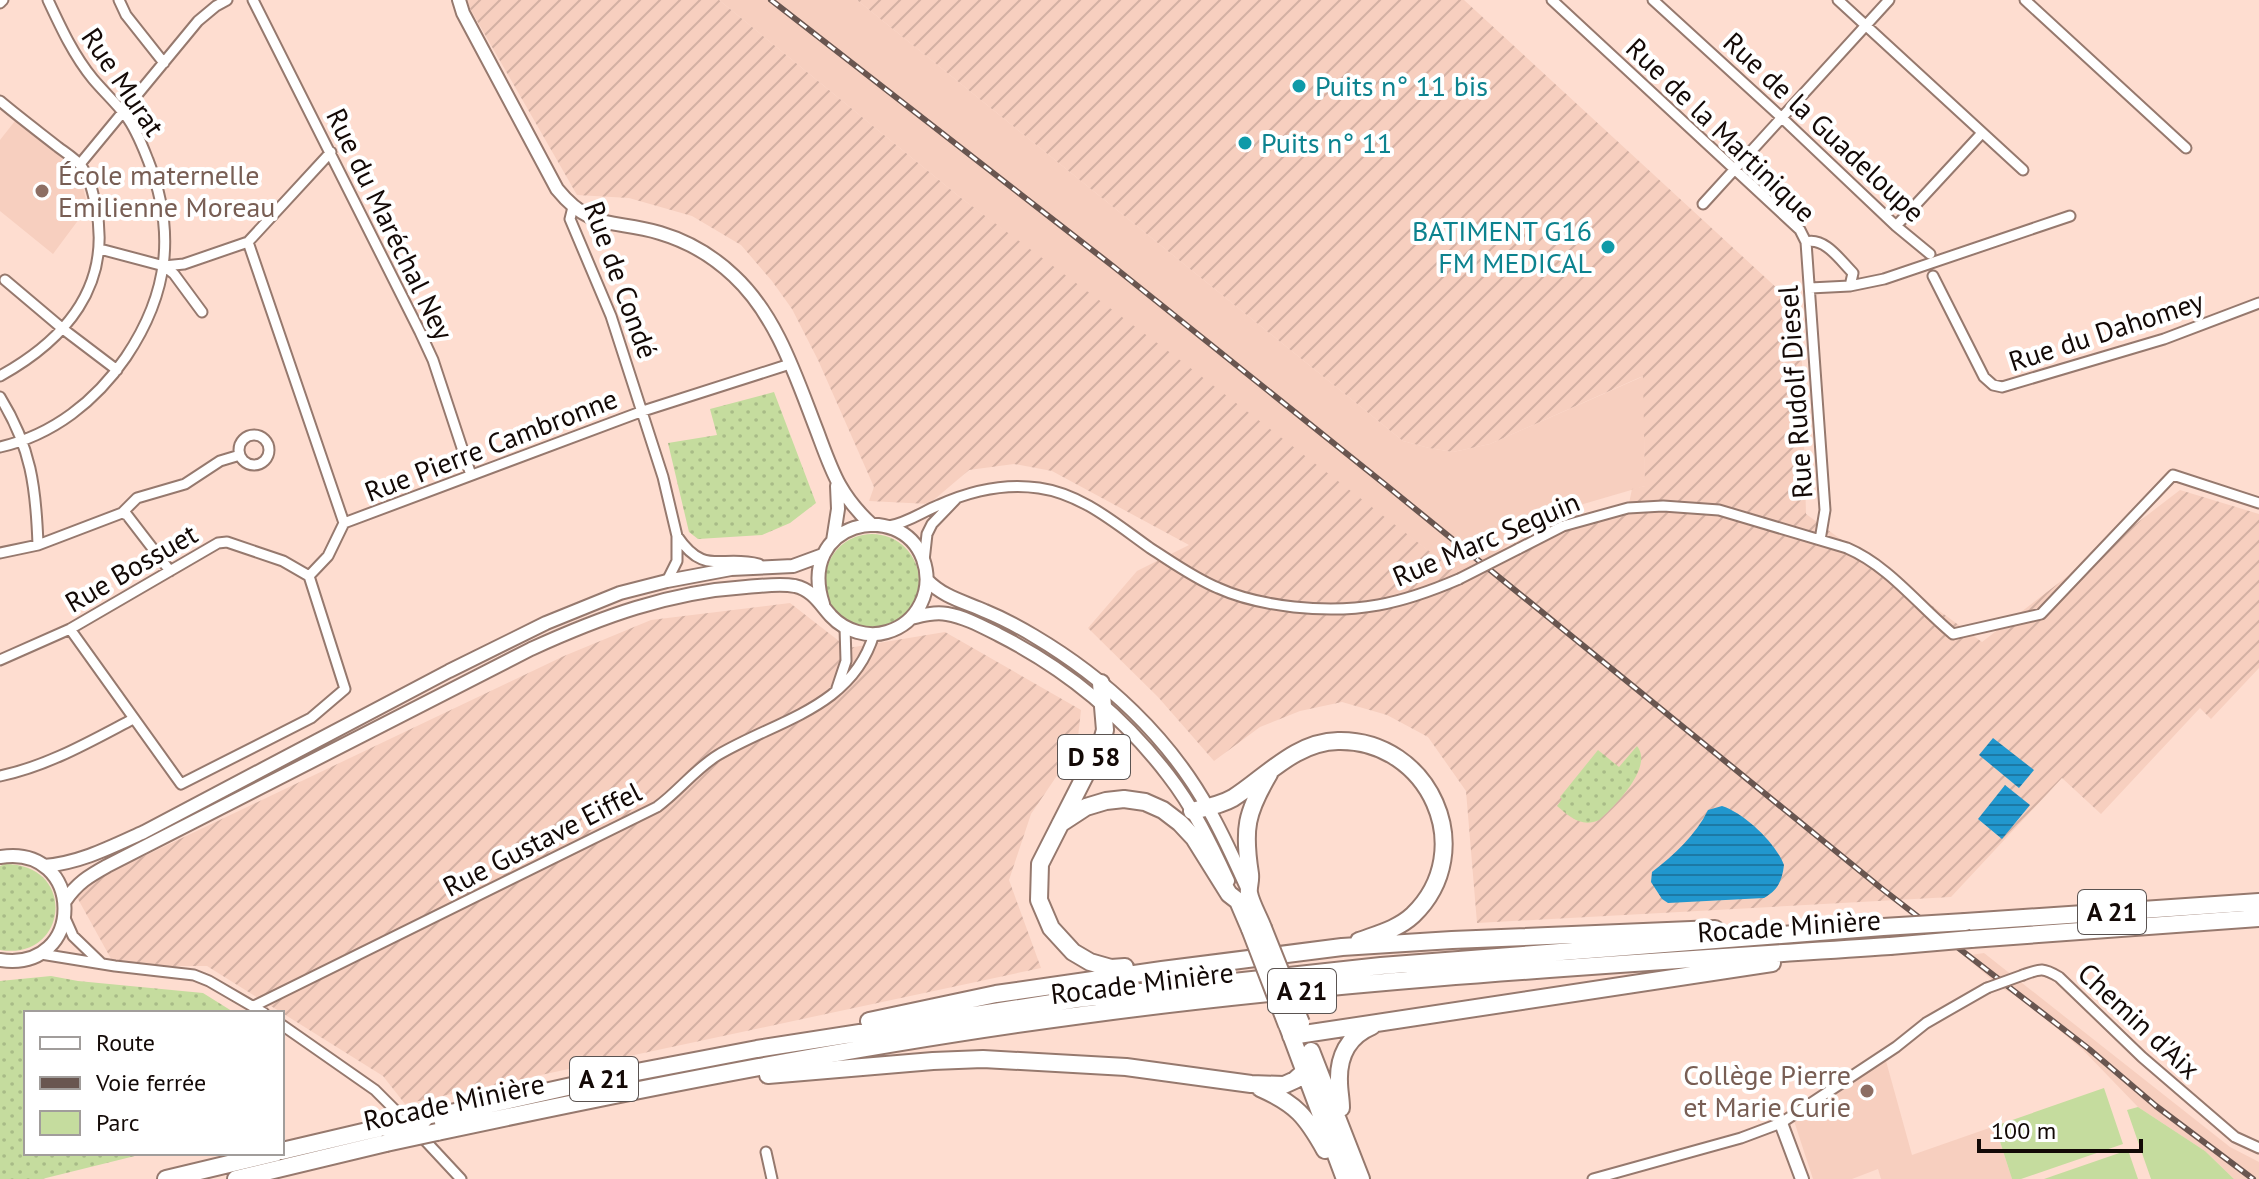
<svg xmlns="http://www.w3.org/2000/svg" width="2259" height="1179" font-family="'PT Sans',sans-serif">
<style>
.built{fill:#f7cfbf}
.industrial{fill:url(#industrial-furrows)}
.grass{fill:url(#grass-dots)}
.green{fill:#c5dc9e}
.water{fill:url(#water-rules)}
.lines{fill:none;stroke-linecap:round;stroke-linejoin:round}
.street-casing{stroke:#96796e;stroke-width:13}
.secondary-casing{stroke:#96796e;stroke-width:16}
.highway-casing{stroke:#96796e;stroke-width:20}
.street{stroke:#fff;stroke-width:9}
.secondary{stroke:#fff;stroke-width:12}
.highway{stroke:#fff;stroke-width:16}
.rail-casing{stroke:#695650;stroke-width:6}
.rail{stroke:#fff;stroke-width:3;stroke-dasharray:9;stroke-linecap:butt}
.street-bridge-casing{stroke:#96796e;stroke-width:13;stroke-linecap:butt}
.highway-bridge-casing{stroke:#96796e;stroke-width:20;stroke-linecap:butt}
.street-bridge{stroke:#fff;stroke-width:9}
.highway-bridge{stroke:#fff;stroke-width:16}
.culture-dot{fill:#0f9aa8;stroke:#fff;stroke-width:3}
.education-dot{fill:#8d6e63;stroke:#fff;stroke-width:3}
.labels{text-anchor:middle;stroke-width:8;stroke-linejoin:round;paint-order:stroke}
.shield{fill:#fff;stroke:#5a5351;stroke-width:2}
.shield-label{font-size:26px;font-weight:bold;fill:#130906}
.street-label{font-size:28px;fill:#130906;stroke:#fff}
.culture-label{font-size:28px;fill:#0d838f;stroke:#fff;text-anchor:start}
.education-label{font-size:28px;fill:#785e54;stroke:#fff;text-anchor:start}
</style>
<defs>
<pattern id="industrial-furrows" width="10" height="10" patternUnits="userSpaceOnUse" patternTransform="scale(2)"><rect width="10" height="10" fill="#f7cfbf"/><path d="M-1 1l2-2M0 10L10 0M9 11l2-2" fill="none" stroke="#d3b0a3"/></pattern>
<pattern id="grass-dots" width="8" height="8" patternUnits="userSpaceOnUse" patternTransform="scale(2)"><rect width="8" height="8" fill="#c5dc9e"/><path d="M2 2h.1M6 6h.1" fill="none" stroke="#a8bb87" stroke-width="1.8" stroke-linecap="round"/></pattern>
<pattern id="water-rules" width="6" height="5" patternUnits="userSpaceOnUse" patternTransform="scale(2)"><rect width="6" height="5" fill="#2197ce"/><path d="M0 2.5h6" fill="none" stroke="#1c79a5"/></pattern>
</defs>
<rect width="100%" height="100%" fill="#feddd0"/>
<path class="built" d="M719 0H857L1403 441 1429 448 1453 452 1490 444 1644 376 1645 486 1539 517 1497 554 1454 570 961 198Z
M15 121 72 166 80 176 88 207 53 254 0 211V140Z
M1984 953 2230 1147 2259 1162V1179H2234L2205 1151 2138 1107 2083 1050 2018 996 2003 989 1964 956Z
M1886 1061 1912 1155 1995 1126 2012 1179H1881L1878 1169 1852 1179H1813L1794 1121Z"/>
<path class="industrial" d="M465 0H719L961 198 1172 354 1454 570 1497 554 1518 549 1563 526 1628 508 1632 489 1645 486 1643 376 1490 444 1453 452 1429 448 1403 441 857 0H1464L1780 291 1801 328 1806 514 1982 642 2180 490 2259 514V668L2211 719 2200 708 2101 814 2062 778 1951 897 1477 923 1466 791 1428 737 1387 715 1342 702 1300 711 1260 727 1214 761 1158 697 1088 628 1137 571 1189 545 1052 471 1014 464 969 470 929 504 869 501 874 487 818 360 792 309 772 281 741 245 692 216 629 198 577 195Z
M790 603 848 648 945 632 1081 710 1077 746 1031 814 1009 880 1041 968 405 1104 383 1076 207 966H115L73 890 564 656 651 620Z"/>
<path class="grass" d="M774 392 816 503 790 523 762 535 698 539 689 532 668 443 717 435 710 409Z
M825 581a47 47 0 1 1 94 0a47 47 0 1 1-94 0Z
M1637 746C1654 767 1615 806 1599 820 1582 828 1570 817 1557 806L1562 799 1560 797 1598 750 1619 767Z
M5 864C78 864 68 961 0 950V866Z
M51 976 78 981 203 993 235 1013H26V1153H147L42 1179H0V981Z"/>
<path class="green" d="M2104 1088 2123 1144 2021 1179H2012L1995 1126Z
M2138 1107 2205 1151 2234 1179H2151L2127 1110Z
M2128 1150 2138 1179H2044Z"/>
<path class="water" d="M1993 738 2034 770 2019 788 1979 755Z
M2005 785 2030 805 2002 839 1978 819Z
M1722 806C1744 813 1776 843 1784 865 1782 881 1778 890 1764 898L1668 903 1662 899 1651 882 1652 872C1674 855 1696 835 1708 810Z"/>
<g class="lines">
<defs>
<path id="street" d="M119 0 126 15 164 63
M253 0 420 332 433 360 471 475
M1552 0 1800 230 1806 242C1825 237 1840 260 1853 273L1850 286
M1653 0 1781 117 1896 226 1930 254
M1838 0 2023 170
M2025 0 2186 148
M0 3 3 0
M0 101C19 117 39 132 58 147 66 153 76 159 82 167 90 179 93 193 96 207 112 286 65 340 0 376
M80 164 198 21 216 6 227 0
M1703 204 1889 0
M573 207 570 219 611 316 663 477 677 536V561L667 581
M1896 226 1982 133
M248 242 344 523
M1806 242 1825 510 1820 540
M100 249 164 266 184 264 248 242 331 152
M164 266 174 274 202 312
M1933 276 1984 377 1993 385 2002 387 2164 339 2259 303
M5 280 63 329 117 370
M1810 288 1850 286 1884 279 2070 216
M0 397C31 447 36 487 38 545
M239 450a15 15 0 1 1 30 0a15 15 0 1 1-30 0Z
M0 447C53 435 96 401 126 357 169 293 176 231 148 160 142 145 136 129 126 116 116 103 104 92 93 79 74 56 61 28 48 0
M122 513 137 498 185 484 220 461 240 455
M344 523 643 411 790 364
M889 526C907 523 922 512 939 505 970 491 1005 483 1039 488 1082 494 1116 524 1150 548 1172 562 1194 578 1218 588 1242 599 1268 604 1294 607 1357 614 1401 604 1459 579
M677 536C705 577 720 554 759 564
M1518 549 1563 526 1628 508 1663 506 1719 510 1847 548C1889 566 1918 605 1953 634L2041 614 2173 475 2259 503
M0 553 38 545 122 513 127 515 170 571
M924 561 927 534 932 524 956 499
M309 576 328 556 344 523
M0 660 70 629 218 543 227 542 283 561 309 576 345 689 311 718 181 784 70 629
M837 688 846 661 845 627
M0 776C48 766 91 741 133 719
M65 918 73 936 101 963
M41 954 115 966 194 975 209 981 264 1013
M2023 975C2040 969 2042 967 2059 977L2142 1057 2235 1137 2259 1148
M254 1006 657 807C679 791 695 769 718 755 777 720 852 708 874 634
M282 1025 375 1090 409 1124
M420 1135 461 1179
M766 1152 772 1179
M1593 1179 1741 1138 1781 1123 1896 1047 1926 1023 1987 988"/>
<path id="secondary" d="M459 0 463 13 557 189C592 232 614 219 660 233 687 241 713 256 734 276 777 316 796 377 817 431 832 471 839 495 872 525
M833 541 838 509 837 486
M927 580C943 597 965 602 985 611 1002 618 1019 627 1034 636 1105 678 1169 737 1209 810 1224 836 1236 864 1249 892
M911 618C923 615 935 612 947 614 965 617 983 627 999 635 1064 668 1123 716 1168 775 1193 807 1211 844 1228 881
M0 857C85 843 87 973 0 960
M44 866C80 863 111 847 144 832L449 671 546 623 620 593 667 581 731 569 793 566 823 555
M65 901C77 883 89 876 107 866L531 649C601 617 669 592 746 587 762 586 779 583 795 586 813 590 820 604 831 616 845 631 868 638 887 632 918 623 934 590 923 559 900 498 796 522 823 604
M1781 1123 1802 1179"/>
<path id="highway" d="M1101 683 1105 730 1101 744 1040 864 1039 900 1051 928 1073 952 1090 962 1111 968 1125 967
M1192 811C1205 808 1221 805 1233 798 1266 777 1295 742 1338 741 1429 739 1480 850 1413 915 1398 929 1378 934 1359 941
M1060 824 1086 807 1106 801 1124 799 1145 802 1163 810 1180 823 1194 838 1229 894 1238 901 1250 929
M1965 922 2259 902
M1263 928C1259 917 1251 904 1249 893 1248 887 1251 881 1250 874 1243 829 1246 813 1269 774
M1971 939 2259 918
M869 1021 996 994 1162 970 1342 947 1452 940 1715 929
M1288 1027 1345 1179
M1291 1036 1772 963
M1311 1051 1361 1179
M768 1075 933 1061 983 1059 1126 1067 1251 1084 1284 1085 1295 1080 1305 1071 1312 1054
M1260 1088C1296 1104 1306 1116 1325 1150
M1341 1108C1341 1099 1339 1091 1339 1082 1338 1057 1348 1036 1372 1026
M424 1119 621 1075 757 1049 1077 999 1381 966 1883 927
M437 1132C651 1086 865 1044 1082 1015 1350 979 1620 964 1890 946
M282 1151 380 1128
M166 1179 275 1153
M236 1179 386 1143"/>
</defs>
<use href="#street" class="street-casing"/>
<use href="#secondary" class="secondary-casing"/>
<use href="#highway" class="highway-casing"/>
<use href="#street" class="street"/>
<use href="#secondary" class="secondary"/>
<use href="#highway" class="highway"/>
<defs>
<path id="rail" d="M771 0 1114 267 1387 486 1881 888 2089 1049 2156 1106 2253 1179"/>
</defs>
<use href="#rail" class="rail-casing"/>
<use href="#rail" class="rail"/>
<defs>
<path id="street-bridge" d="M1459 579 1518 549
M1987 988 2023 975"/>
<path id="highway-bridge" d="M1883 927 1965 922
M1263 928 1301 1023
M1250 929 1287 1025
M1890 946 1971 939
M380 1128 424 1119
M386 1143 437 1132"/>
</defs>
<use href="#street-bridge" class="street-bridge-casing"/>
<use href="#highway-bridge" class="highway-bridge-casing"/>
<use href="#street-bridge" class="street-bridge"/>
<use href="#highway-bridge" class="highway-bridge"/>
</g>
<g class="culture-dot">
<circle cx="1299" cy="86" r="8"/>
<circle cx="1245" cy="143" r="8"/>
<circle cx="1608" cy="247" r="8"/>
</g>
<g class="education-dot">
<circle cx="42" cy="191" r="8"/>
<circle cx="1867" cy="1091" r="8"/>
</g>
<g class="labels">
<g class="shield">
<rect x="1058" y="735" width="72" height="44" rx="6"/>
<rect x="2078" y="890" width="68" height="44" rx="6"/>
<rect x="1268" y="969" width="68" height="44" rx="6"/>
<rect x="570" y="1057" width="68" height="44" rx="6"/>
</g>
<g class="shield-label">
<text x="1094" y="766">D 58</text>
<text x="2112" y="921">A 21</text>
<text x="1302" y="1000">A 21</text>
<text x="604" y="1088">A 21</text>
</g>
<g class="street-label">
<text transform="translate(123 82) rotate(56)" y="10">Rue Murat</text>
<text transform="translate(1824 127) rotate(43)" y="10">Rue de la Guadeloupe</text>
<text transform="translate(1721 130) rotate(44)" y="10">Rue de la Martinique</text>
<text transform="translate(390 224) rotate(64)" y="10">Rue du Maréchal Ney</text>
<text transform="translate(621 280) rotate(70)" y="10">Rue de Condé</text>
<text transform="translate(2106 331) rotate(-18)" y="10">Rue du Dahomey</text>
<text transform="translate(1795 392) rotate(-94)" y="10">Rue Rudolf Diesel</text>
<text transform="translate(491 445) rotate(-21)" y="10">Rue Pierre Cambronne</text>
<text transform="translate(1486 539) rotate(-23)" y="10">Rue Marc Seguin</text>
<text transform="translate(131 568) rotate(-30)" y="10">Rue Bossuet</text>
<text transform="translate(542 839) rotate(-27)" y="10">Rue Gustave Eiffel</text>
<text transform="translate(1789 926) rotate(-4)" y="10">Rocade Minière</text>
<text transform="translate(1142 983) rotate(-7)" y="10">Rocade Minière</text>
<text transform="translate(2139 1021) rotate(43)" y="10">Chemin d'Aix</text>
<text transform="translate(454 1102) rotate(-12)" y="10">Rocade Minière</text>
</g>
<g class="culture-label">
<text x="1315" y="96">Puits n° 11 bis</text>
<text x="1261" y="153">Puits n° 11</text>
<text x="1592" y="241" text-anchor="end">BATIMENT G16<tspan x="1592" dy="32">FM MEDICAL</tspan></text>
</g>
<g class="education-label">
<text x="58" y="185">École maternelle<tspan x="58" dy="32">Emilienne Moreau</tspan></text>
<text x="1851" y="1085" text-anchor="end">Collège Pierre<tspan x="1851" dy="32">et Marie Curie</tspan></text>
</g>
</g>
<rect x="24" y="1011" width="260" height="144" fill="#ffffff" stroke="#a19d9b" stroke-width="2"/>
<rect x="40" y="1037" width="40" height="12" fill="#ffffff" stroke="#a19d9b" stroke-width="2"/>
<text x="96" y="1051" font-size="24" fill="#130906">Route</text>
<rect x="40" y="1077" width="40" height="12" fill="#695650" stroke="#a19d9b" stroke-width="2"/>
<text x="96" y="1091" font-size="24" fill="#130906">Voie ferrée</text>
<rect x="40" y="1111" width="40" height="24" fill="#c5dc9e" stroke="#a19d9b" stroke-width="2"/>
<text x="96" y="1131" font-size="24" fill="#130906">Parc</text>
<path d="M1979 1139v12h162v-12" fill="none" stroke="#130906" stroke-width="4"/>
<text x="1991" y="1139" font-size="24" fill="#130906" stroke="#ffffff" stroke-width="6" paint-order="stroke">100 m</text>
</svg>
